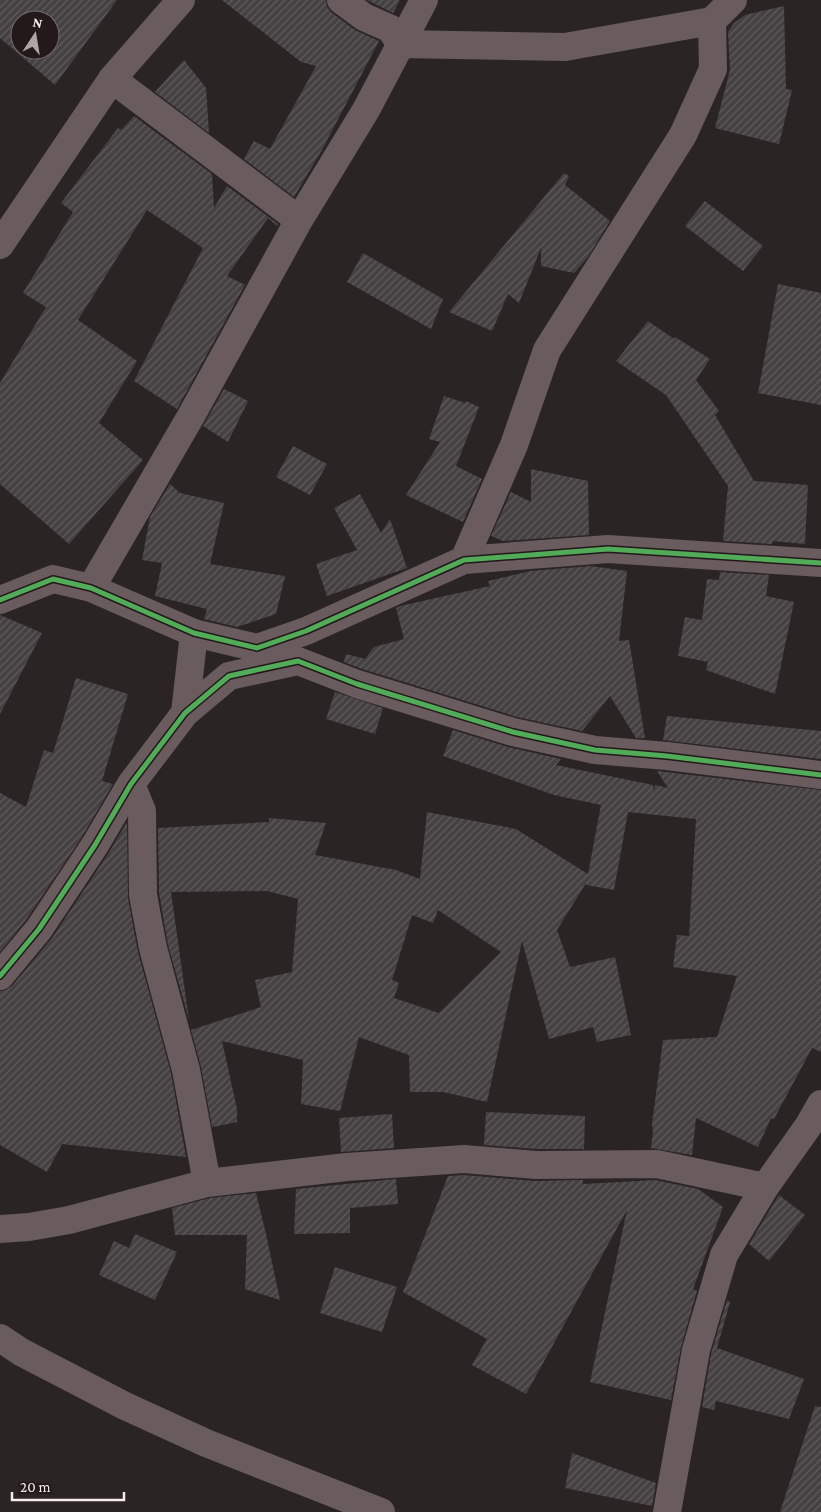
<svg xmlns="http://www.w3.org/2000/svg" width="821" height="1512" font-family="'Crimson Pro',serif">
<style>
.building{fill:url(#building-hatch);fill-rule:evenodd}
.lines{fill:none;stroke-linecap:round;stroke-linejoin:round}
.minor{stroke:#695b5e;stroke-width:28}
.tertiary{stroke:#695b5e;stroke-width:28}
.cycleway-casing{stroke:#23181a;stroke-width:8}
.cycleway{stroke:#51ab58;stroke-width:5}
</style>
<defs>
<pattern id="building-hatch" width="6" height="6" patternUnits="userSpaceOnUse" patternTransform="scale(1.25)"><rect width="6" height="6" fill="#454041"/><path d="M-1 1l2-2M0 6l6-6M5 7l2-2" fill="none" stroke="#605c5d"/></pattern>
</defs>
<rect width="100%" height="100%" fill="#2a2425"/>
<path class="building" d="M0 0H117L55 85 0 38ZM20 20H50V50H20Z
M222 0H326L327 7 332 13 355 30 379 41 323 148 294 197 244 159 254 141 270 149 316 66 301 62Z
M367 0H400L393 13Z
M784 6 786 89 792 90 779 144 715 128 730 70 728 32 734 23 745 15Z
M184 60 206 88 209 133 155 92Z
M134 116 212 174 214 208 227 186 278 224 277 226 268 218 227 276 245 285 177 409 134 381 203 248 147 210 78 320 137 361 99 423 143 460 69 544 0 484V383L46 307 23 293 73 212 61 203 118 128 121 130Z
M564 173 569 176 565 185 610 221 588 257 574 273 541 266V248L519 303 508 294 492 331 449 312Z
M705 201 763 246 743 271 685 226Z
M363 253 443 299 431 329 347 282Z
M778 284 821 293V405L758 393Z
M648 321 674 339 675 337 710 359 696 380 719 411 715 415 754 481 808 485 805 544 773 541 772 544 723 541 728 486 666 395 616 361Z
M224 389 248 401 228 442 203 426Z
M444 396 465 403 466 401 479 407 456 466 482 479 463 522 406 495 440 442 429 439Z
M293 446 327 464 310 495 276 477Z
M531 469 588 481 589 535 503 541 491 536 511 492 531 502Z
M170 484 180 493 224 503 210 564 285 576 276 614 237 627 204 619 207 609 155 596 162 563 142 560 150 517Z
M360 494 381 533 390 519 407 568 327 596 316 564 357 550 334 508Z
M590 566 627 571 619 641 629 640 645 738H636L610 696 582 731 517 717 362 669 344 662 346 654 365 659 374 647 404 639 396 608 400 606 490 586 488 581 531 571Z
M720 572 769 575 766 596 794 602 775 694 706 670 708 662 678 656 685 617 702 620 707 579 719 580Z
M0 615 42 633 0 714Z
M76 678 128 694 102 781 113 784 82 837 26 920 0 952V793L26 807 44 750 53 753Z
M335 692 383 708 375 734 326 719Z
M667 716 821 731V759L663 740Z
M453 730 508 747 561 759 556 765 653 785 654 791 655 785 668 788 657 771 821 790V1052L812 1048 774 1119 771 1118 758 1147 696 1118 692 1155 651 1148 653 1131 652 1124 663 1040 717 1037 737 976 673 967 677 935 689 936 696 819 628 812 614 890 586 885V883L557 930 570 967 615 957 631 1035 597 1042 593 1027 549 1039 522 941 487 1102 443 1092H410L409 1055 359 1037 340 1111 301 1104 303 1060 222 1041 237 1109V1122L212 1127 201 1067 191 1030 261 1007 255 980 292 972 298 899 267 891 171 892 189 1020 168 945 159 893 158 828 269 822V818L326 823 315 855 396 870 420 879 427 812 516 829 588 874 601 805 554 795 443 756ZM438 910 501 952 439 1013 394 998 399 983 392 980 412 915 433 923Z
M127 822 128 898 138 952 171 1073 186 1157 62 1144 47 1172 0 1145V991L6 990 12 986 52 938 108 854Z
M486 1112 585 1116 584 1149H537L484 1145Z
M392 1114 394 1148 341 1152 339 1118Z
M464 1175 535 1181 583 1180V1184L655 1180 698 1189 723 1207 693 1289 697 1291 681 1347 671 1400 590 1382 627 1210 526 1394 472 1365 487 1339 403 1292 448 1176Z
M396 1179 398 1204 350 1208V1233L294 1234 296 1189Z
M256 1193 266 1234 280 1300 245 1289 247 1235H175L172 1208 210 1198Z
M779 1195 805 1215 769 1261 749 1244Z
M135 1234 177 1252 155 1300 99 1275 114 1241 129 1248Z
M335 1267 397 1287 382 1332 320 1313Z
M727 1300 730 1302 717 1348 804 1379 789 1419 716 1401 714 1410 702 1407 711 1354Z
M815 1406 821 1407V1512H780Z
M572 1453 656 1483 652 1506 565 1488Z"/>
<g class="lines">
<path class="minor" d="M341 0 364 17 391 29 400 44 565 47 712 21 733 0
M112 79 299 220
M464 560 514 445 547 350 683 135 713 69 712 21
M91 588 191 416 299 220 366 110 424 0
M0 600 53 579 91 588 194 633 257 648 306 631 464 560 608 549 821 563
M185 713 194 633
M131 784 142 811 143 895 153 948 186 1070 207 1183
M0 976 39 929 95 845 131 784 185 713 229 676 298 661 357 684 513 732 595 750 667 756 821 775
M0 1229 29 1227 69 1220 207 1183 347 1167 464 1159 536 1165 657 1164 765 1187
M0 1338 21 1352 125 1406 206 1443 381 1512
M667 1512 696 1350 724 1255 765 1187 809 1125 821 1104"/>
<path class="tertiary" d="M0 245 112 79 181 0"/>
<defs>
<path id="cycleway" d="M0 600 53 579 91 588 194 633 257 648 306 631 464 560 608 549 821 563
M0 976 39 929 95 845 131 784 185 713 229 676 298 661 357 684 513 732 595 750 667 756 821 775"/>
</defs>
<use href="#cycleway" class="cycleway-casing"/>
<use href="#cycleway" class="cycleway"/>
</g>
<g transform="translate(35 35) rotate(12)"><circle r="24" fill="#23181a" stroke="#766c6e"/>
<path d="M0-4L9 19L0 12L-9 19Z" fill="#ada5a6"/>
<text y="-8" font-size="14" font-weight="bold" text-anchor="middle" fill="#f3ebec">N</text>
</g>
<path d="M12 1492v8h112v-8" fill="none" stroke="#f3ebec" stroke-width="2.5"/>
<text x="20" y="1492" font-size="15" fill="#f3ebec" stroke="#23181a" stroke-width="4" paint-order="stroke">20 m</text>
</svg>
